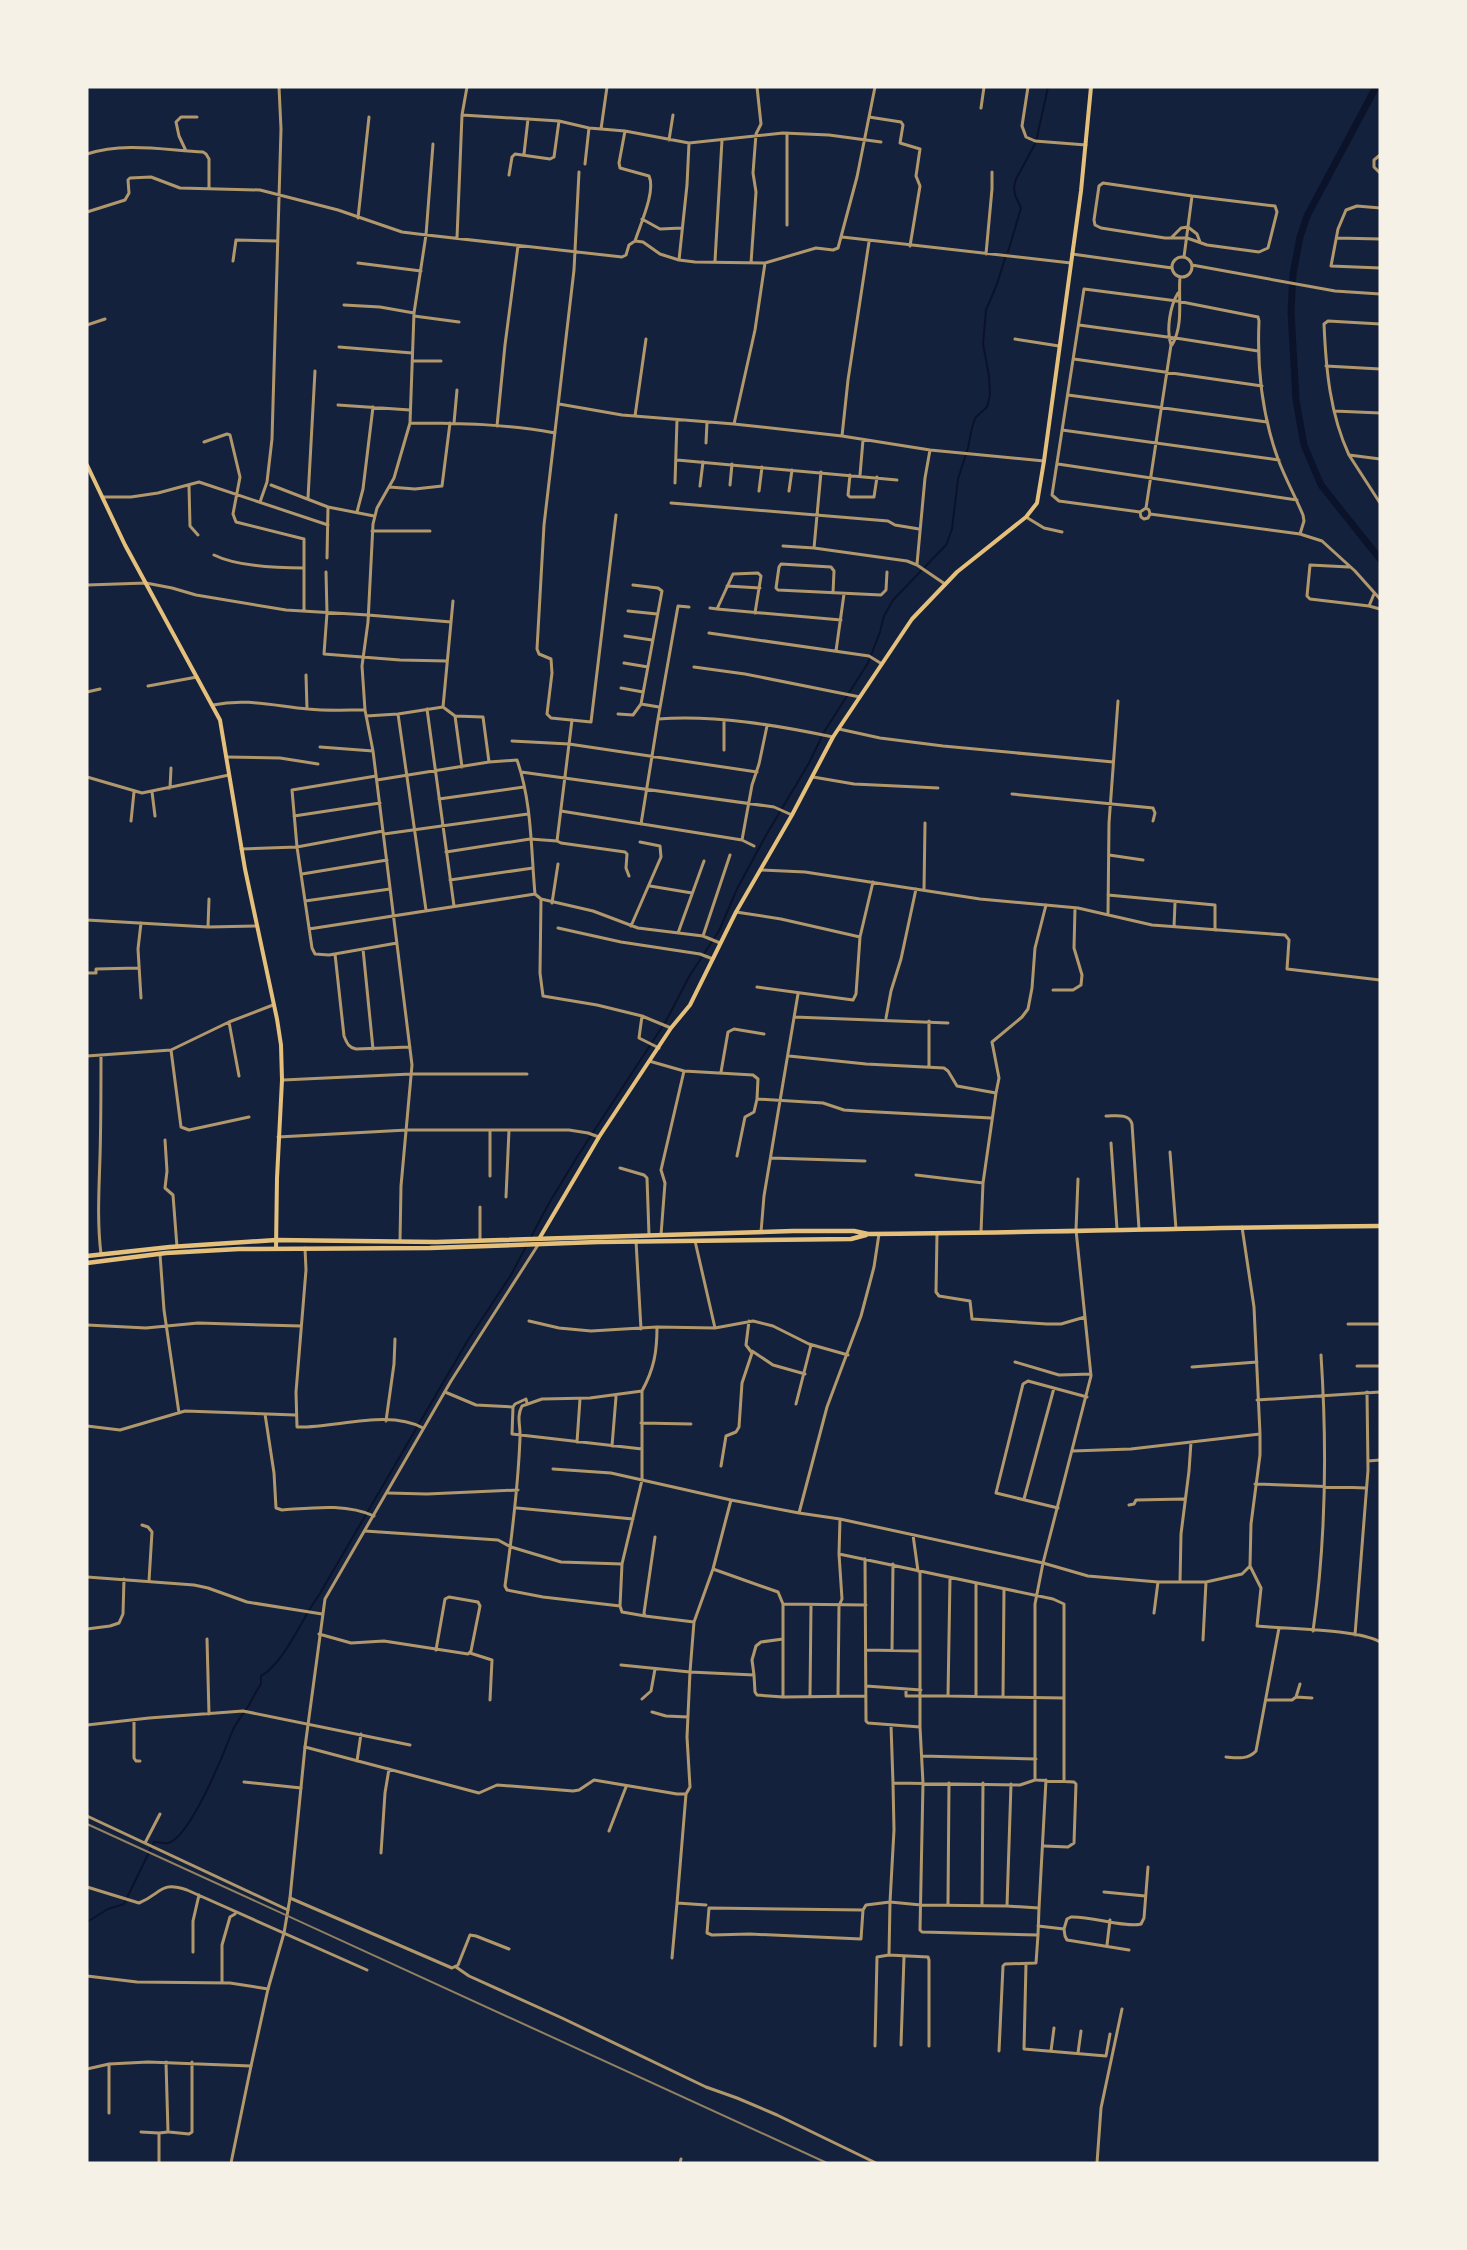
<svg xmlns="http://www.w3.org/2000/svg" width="1467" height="2250" font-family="'Golos Text',sans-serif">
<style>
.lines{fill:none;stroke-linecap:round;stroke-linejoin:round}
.stream{stroke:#0b132b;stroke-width:2}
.canal{stroke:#0b132b;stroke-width:7}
.minor{stroke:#b1986c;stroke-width:3}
.tertiary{stroke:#b1986c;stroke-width:3}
.secondary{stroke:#e5c07b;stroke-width:4}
.primary{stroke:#e5c07b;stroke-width:4.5}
.rail{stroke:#918062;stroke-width:2}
</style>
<rect width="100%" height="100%" fill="#14213d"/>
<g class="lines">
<path class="stream" d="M1008 252 1021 208 1015 195 1014 187 1016 179 1036 142 1048 87
M87 1922 108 1909 124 1904 154 1842C158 1842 164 1844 168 1843 190 1838 224 1753 232 1732 236 1722 244 1713 249 1705 253 1698 256 1691 261 1684V1676C285 1662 302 1618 319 1595L468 1340 511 1275 548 1205 577 1157 666 1021 690 975 719 931 737 889 765 837 809 763 824 732 868 663 880 632 884 616 893 600 946 545 952 529 958 479 968 448 972 428 975 418 987 407 990 395 989 376 983 344 986 310 997 284 1005 258"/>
<path class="canal" d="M1376 87 1307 216 1300 237 1293 274 1291 312 1296 400 1304 445 1321 485 1380 559"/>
<path class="minor" d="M1028 87 1022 126 1026 137 1035 141 1086 145
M981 108 984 87
M462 115 559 121 589 128 625 131 689 143 783 133 829 135 881 142
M869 117 901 122 903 125 900 143 920 149 916 176 920 186 910 246
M601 129 607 87
M625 131 619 163 620 168 649 176C656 191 640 225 635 241
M787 133V225
M669 140 673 115
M186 151 179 136 176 122 181 117H197
M87 154C124 142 164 150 203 152L206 154 209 159V188
M524 154 528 119
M1380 155 1374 160V167L1380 173
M585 164 589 128
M579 172 574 270 544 525 537 649 539 654 551 659 552 673 547 714 551 718 591 722 616 515
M509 175 512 157 515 154 550 159 554 157 559 121
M1380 208 1357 206 1346 210 1338 229 1331 266 1380 268
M87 212 125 200 129 193 128 180 130 178 151 177 180 188 260 190 338 210 402 232 418 234 622 257 626 255 629 245 635 241 643 242 660 254 679 260 695 262 765 263 816 248 833 250 838 248 857 177 875 87
M358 218 369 117
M642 219 660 229 682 228
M842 237 1071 263
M1172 237 1181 228 1188 227 1197 234 1200 242
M457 238 462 115 467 87
M1337 238 1380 239
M986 254 992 189V172
M1072 254 1172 268
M1184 257 1192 196 1103 183 1099 186 1094 220 1095 225 1101 228 1165 238H1187L1207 245 1259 252 1268 248 1277 212 1275 206 1192 196
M1172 267a10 10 0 1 1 20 0a10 10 0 1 1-20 0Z
M679 260 687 185 689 143
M233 261 236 240 277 241
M715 261 722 140
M358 263 421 271
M751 263 756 192 753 173 756 134 761 124 757 87
M1192 265 1335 291 1380 294
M344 305 380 307 414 313
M414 316 459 322
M1380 324 1328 321 1324 324C1326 370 1330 414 1349 455L1380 459
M87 325 105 319
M1079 325 1182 339 1258 351
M1015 339 1059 346
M1172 345C1184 325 1178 298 1180 277
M339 347 412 353
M1074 359 1262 386
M412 361H441
M1326 366 1380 369
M1068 395 1267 422
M559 404 622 415 734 424 842 436 930 450 1044 461
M338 405 410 410
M1334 411 1380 413
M635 416 646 339
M411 423C459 423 508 424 555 433
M454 423 457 390
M734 424 755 330 765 263
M497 426 505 345 518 246
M1062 430 1279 460
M842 436 848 380 869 242
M204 442 227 434 230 435 240 477 233 514 236 522 304 539V610
M706 443 707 422
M1349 455 1380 503
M677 460 897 480
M1058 464 1297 500
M850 475 848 495 850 497H874L877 477
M860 475 863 440
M675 483 677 420
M271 485 328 507 374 516
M730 485 732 464
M189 486 190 526 198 535
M700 486 703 462
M389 487 415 489 442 486 450 423
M759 491 762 467
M789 491 792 470
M103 497H131L158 493 199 482 328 525
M308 498 315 371
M260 502 267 482 272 439 281 129 279 87
M671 503 888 521 895 525 919 529
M1146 508 1140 512 1141 517 1144 519 1148 518 1150 514 1149 510 1146 508 1171 345C1166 330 1170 306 1178 293
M357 512 363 489 373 407
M1140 512 1059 501 1052 495 1084 289 1177 301 1258 317 1259 321C1257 367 1262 415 1278 459 1285 478 1295 496 1303 515L1304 521 1300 534
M1150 514 1300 534 1322 541 1355 571 1380 599
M1026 517 1044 528 1062 532
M372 531H430
M783 546 814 548 821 472
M814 548 907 561 917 565 945 584
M214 555C238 567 278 568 304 568
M327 558 328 507
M917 564 925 478 930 450
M1349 567 1310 565 1307 596 1310 599 1369 606
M326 572 327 613 324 654 400 660 447 661
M87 585 146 583 172 588 196 595 286 610 368 615 451 622
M633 585 658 588 662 591 641 704
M727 586 760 588
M833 593 834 571 831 567 781 564 779 567 776 588 778 590 881 595 886 590 887 572
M1374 594 1369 606 1380 609
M710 608 717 609
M628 611 657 614
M755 613 761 576 758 573 733 574 717 609 841 620
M709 633 869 656 882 664
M625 636 652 640
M836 651 844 594
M624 663 648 667
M694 667 745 674 860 697
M306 675 307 709
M148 686 197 677
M621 688 643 692
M87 692 100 689
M213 705C246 698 275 706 308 709 326 711 346 710 365 710
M443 707 455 716 483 717 489 762
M427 709 454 906
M398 714 426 910
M618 714 633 715 641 704 659 707
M366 716 398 714 443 707 453 601
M455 716 462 767
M658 719 678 606 689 607
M572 720 557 841 561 843 625 852 627 854 626 868 629 876
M839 729 880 738 943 746 1113 762
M512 741 569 744 757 772
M320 747 373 751
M724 750V720
M226 757 280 758 318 764
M521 772 774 807 792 815
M376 776 292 790 297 847 312 948 315 954 329 955 397 943
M87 777 142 793 229 775
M813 777 854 784 938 788
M377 780 489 762 517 760C532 802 531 851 535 894
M170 788 171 768
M152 792 155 816
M1012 794 1153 808 1155 813 1153 821
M439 799 524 787
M561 811 742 840 754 846
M294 816 380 803
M131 821 134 792
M641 824 658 719C716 715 776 725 833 737
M384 834 528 814
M742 840 752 785 759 764 767 726
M241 849 297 847 383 831
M446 852 530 839 557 841
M1109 855 1143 860
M760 870 805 872 980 899 1078 908 1152 925 1285 935 1289 940 1287 969 1380 980
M302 874 387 860
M450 880 533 868
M650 886 692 893
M924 890 925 823
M1108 895 1215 905V930
M541 899 540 973 543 996 597 1005 642 1016 639 1038 659 1048
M305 901 390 889
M552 903 558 864
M736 912 781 919 860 937
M1108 915 1109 823 1118 701
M87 920 208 927 256 926
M631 926 661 857 660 846 640 842
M208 927 209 899
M1174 927 1175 903
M558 928 621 942 700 954 713 959
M309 929 535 894 541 899 593 911 638 928 703 936 720 943
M678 933 704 861
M703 936 730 855
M363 949 373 1049
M335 954 344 1036C347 1043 348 1047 356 1049L410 1047
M87 973H96V969L138 968
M757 987 853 1000 856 994 860 937 873 882
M1053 990H1073L1081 985 1082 975 1074 948 1075 908
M141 998 138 949 141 923
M642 1016 671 1028
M794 1017 948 1023
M886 1018 891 991 901 959 916 889
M929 1021V1067
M229 1022 239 1076
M171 1050 181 1127 189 1130 249 1117
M101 1055C101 1089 101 1123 100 1157 99 1190 97 1221 101 1254
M87 1056 171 1050 229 1022 273 1005
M789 1056 866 1064 944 1068 948 1071 957 1086 996 1093 983 1183 981 1232
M649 1061 684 1071 753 1075 758 1079 757 1099 823 1103 844 1110 858 1111 991 1118
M721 1072 728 1032 734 1029 764 1034
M283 1080 411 1074H527
M996 1093 999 1078 992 1042 1022 1017 1028 1009 1032 988 1035 948 1046 905
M1106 1116C1116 1116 1129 1113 1132 1124L1139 1229
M490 1130V1176
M278 1137 407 1130H569L588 1133 599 1137
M165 1140 167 1171 165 1188 173 1195 177 1247
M1111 1143 1117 1229
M1170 1152 1176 1229
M737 1156 745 1117 754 1112 757 1099
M771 1158 865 1161
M620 1168 644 1175 647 1178 649 1235
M916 1175 983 1183
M506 1197 509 1130
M1242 1227 1254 1307 1260 1434V1455L1251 1524 1250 1566 1261 1588 1257 1626C1285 1629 1358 1629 1380 1642
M761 1232 764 1196 798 994
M937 1234 936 1292 939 1296 970 1301 972 1319 1047 1324H1061L1085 1317
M661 1235 665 1183 661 1170 684 1071
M400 1241 401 1186 412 1065 373 751 365 710 362 666 368 622 373 524 377 508 394 478 410 423 414 313 426 235 433 144
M480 1241V1207
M636 1241 641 1329
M695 1241 715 1328
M305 1248 306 1270 296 1392 297 1427C336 1428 388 1409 423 1428
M160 1254 164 1310 179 1413
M529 1321 559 1328 591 1331 657 1327 715 1328 753 1321 773 1326 809 1344 848 1355
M1348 1324H1380
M87 1325 146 1328 198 1323 301 1326
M752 1351 773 1365 805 1374
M1015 1362 1059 1375 1091 1374
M1357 1366H1380
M1192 1367 1257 1362
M642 1391 590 1398 542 1399 522 1406C516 1417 521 1427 520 1438 518 1489 512 1536 505 1586L507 1590 543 1597 620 1606 622 1564 642 1480V1391C654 1369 657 1352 657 1327
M445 1392 476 1405 513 1407
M1257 1400 1380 1392
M527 1403 526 1399 515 1404 513 1407 512 1434 642 1449
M796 1404 811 1345
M265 1414 274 1473 276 1508 282 1510C312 1508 345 1503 374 1516
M386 1421 394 1364 395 1339
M641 1423 691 1424
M87 1426 120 1430 185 1411 295 1415
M577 1442 580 1399
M612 1446 616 1397
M1072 1451 1131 1449 1260 1434
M1368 1461 1380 1460
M721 1466 726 1436 736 1432 739 1427 742 1383 752 1353 746 1345 749 1321
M553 1469 611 1473 731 1500
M1255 1484 1366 1488
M388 1493 427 1494 518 1490
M1024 1499 1054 1388
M1129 1505 1134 1504 1136 1500 1184 1499
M517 1508 633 1519
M1058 1508 996 1493 1023 1384 1028 1381 1087 1397
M799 1513 827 1407 861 1316 874 1267 879 1234
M840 1519 839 1554 1053 1599 1064 1604V1780
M142 1525 148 1527 152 1532 149 1581
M365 1531 498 1540 511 1547 561 1562 622 1564
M913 1535 918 1571
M655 1537 644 1613 645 1616 694 1622
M865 1559 866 1721 868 1723 920 1727V1572
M87 1577 194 1585 208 1588 247 1602 322 1614
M950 1578 948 1696 1064 1698
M1180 1582 1181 1534 1189 1471 1191 1442
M783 1604 866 1605
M620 1606 622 1612 645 1616
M1154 1613 1158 1582
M87 1629 110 1626 119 1623 123 1614 124 1579
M1313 1631C1326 1541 1327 1446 1321 1355
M319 1634 351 1643 384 1641 468 1654 471 1651 480 1606 478 1602 449 1597 445 1599 436 1650
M1355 1635 1368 1470 1367 1392
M207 1639 209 1714
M1203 1640 1206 1582
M866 1650 920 1651
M892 1650 893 1564
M470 1653 492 1660 490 1700
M621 1665 690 1672 694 1622 713 1569 731 1500 799 1513 840 1519 1043 1563 1088 1576 1158 1582H1206L1242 1574 1250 1566
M754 1675 755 1692 757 1695 783 1697 866 1696
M866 1686 921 1690
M906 1689V1696H948
M838 1696 839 1606 842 1599 839 1554
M976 1696V1584
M783 1697V1639
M810 1697 811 1605
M1003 1697 1004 1589
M1296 1697 1312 1698
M642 1699 651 1691 655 1669
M1266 1700H1292L1296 1697 1300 1684
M652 1712 666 1716 688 1717
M134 1720V1758L136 1761H140
M87 1725 149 1718 243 1711 410 1745
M891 1725 893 1783
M920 1727 923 1783 920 1930 922 1932 1038 1935 1039 1908 1007 1906
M305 1747 479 1793 497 1785 573 1791 579 1790 594 1780 677 1794H686L690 1787 687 1737 690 1672 754 1675 752 1660 756 1646 761 1642 783 1639V1604L778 1592 713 1569
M922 1756 1036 1759
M1226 1757C1236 1758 1248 1760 1256 1751L1279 1628
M357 1761 361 1734
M1036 1780 1074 1782 1076 1784 1074 1843 1068 1847 1044 1846
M244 1782 301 1788
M87 1816 288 1910
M609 1831 626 1787
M145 1843 160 1814
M381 1853 385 1793 389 1769
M87 1887 139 1903C163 1893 159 1881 187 1890L367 1970
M1104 1892 1145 1896
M290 1898 452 1968 458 1965 470 1935 476 1936 509 1949
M677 1903 686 1794
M948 1904 949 1783
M982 1904 983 1783
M1039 1908 1046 1780
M863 1910 709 1908 707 1933 712 1935 750 1934 861 1939 863 1910 866 1905 890 1902 894 1830 893 1783 1020 1785 1035 1780V1604L1043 1563 1091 1376 1076 1230 1078 1179
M1038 1926 1064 1929 1065 1936 1067 1940 1129 1950
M1064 1929 1067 1919 1071 1917C1090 1916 1127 1928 1141 1924L1144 1918 1148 1867
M1107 1945 1110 1920
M193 1952V1921L199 1895
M672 1958 677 1903 706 1905
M1026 1964 1024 2049 1106 2056 1110 2034
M456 1967 469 1976 562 2018 706 2087 737 2098 777 2115 876 2163
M87 1976 137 1982 230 1983 268 1989
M222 1983V1945L230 1917 235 1914
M901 2045 904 1957
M875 2046 877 1957 889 1955
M929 2046V1960L928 1957 889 1955 890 1902 921 1905 1007 1906 1011 1784
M999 2051 1003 1966 1005 1964 1036 1963 1038 1935
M1051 2051 1054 2028
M1078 2053 1081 2031
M109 2064V2113
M87 2069 109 2064 148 2062 251 2066
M141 2132 159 2133
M169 2132 189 2134 192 2132V2062
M159 2163V2133L168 2132 166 2062
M680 2163 681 2159
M1097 2163 1101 2108 1122 2009"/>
<path class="tertiary" d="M231 2163 251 2066 268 1989 284 1933 290 1898 305 1747 325 1599 451 1381 538 1245"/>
<path class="secondary" d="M87 465 125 545 220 720 245 869 277 1019 281 1045 282 1080 277 1178 276 1249
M539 1239 599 1137 671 1028 690 1005 736 912 792 815 833 737 912 619 957 572 1026 517 1037 503 1044 461 1081 191 1091 87"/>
<path class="primary" d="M87 1256 170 1247 276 1240 436 1242 793 1231H854L868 1234C1039 1233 1209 1227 1380 1226
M87 1263 166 1253 239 1249 430 1248 598 1242 851 1239 866 1235"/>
<path class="rail" d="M87 1824 827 2163"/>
</g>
<rect width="1467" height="2250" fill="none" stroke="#f6f1e7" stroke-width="177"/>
</svg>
